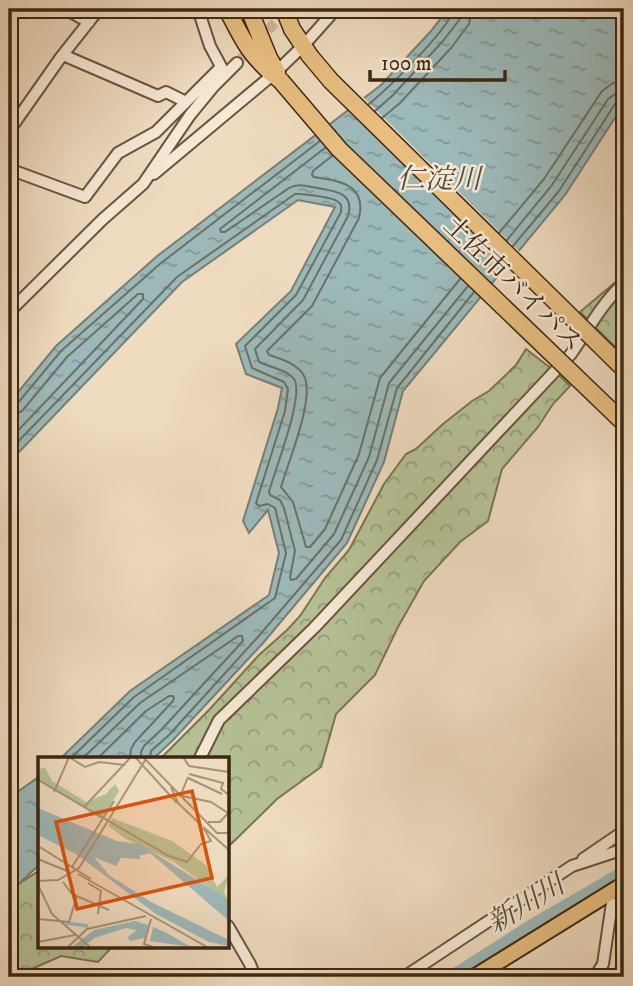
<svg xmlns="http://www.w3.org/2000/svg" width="633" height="986" font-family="'IM FELL DW Pica','Noto Serif JP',serif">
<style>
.forest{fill:url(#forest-crowns);stroke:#797453;stroke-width:2}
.water{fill:url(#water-ripples);stroke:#767f76;stroke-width:2}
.pier{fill:#efdbbf}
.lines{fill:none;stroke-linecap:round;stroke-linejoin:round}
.shore{stroke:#6c7065;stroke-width:2}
.river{stroke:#9cb9b9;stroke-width:16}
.minor-tunnel{stroke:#cbb79c;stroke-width:10;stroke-dasharray:10 5;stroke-linecap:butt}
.minor-casing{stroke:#6a543c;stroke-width:14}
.major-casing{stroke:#3d2711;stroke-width:18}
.highway-casing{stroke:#3d2711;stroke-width:19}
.minor{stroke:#f5e8d5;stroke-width:10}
.major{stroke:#e8be80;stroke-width:14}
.highway{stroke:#e8be80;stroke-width:16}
.highway-bridge-casing{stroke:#3d2711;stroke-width:19;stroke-linecap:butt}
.highway-bridge{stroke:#e8be80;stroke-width:16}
.labels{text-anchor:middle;stroke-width:5;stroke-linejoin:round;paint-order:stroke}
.street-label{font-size:26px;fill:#3d2711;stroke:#f5e8d5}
.water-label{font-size:28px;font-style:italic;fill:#554c3b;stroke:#f5e8d5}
.inset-river{fill:none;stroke:#9cb9b9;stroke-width:3.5}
.inset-road{fill:none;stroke:#a89379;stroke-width:2}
.view{fill:#d7540c;fill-opacity:0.15;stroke:#d7540c;stroke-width:3.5}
.inset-edge{fill:none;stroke:#3d2711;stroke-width:3.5}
</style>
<defs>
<pattern id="forest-crowns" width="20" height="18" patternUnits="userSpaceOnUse" patternTransform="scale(1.75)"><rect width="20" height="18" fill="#b5c195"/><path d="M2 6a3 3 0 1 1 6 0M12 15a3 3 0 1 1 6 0" fill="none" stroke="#949d78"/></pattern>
<pattern id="water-ripples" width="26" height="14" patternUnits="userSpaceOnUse" patternTransform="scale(1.75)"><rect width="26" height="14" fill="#9cb9b9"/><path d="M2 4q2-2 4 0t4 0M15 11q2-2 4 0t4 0" fill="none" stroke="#809695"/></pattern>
</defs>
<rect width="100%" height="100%" fill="#efdbbf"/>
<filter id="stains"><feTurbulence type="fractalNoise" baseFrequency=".00286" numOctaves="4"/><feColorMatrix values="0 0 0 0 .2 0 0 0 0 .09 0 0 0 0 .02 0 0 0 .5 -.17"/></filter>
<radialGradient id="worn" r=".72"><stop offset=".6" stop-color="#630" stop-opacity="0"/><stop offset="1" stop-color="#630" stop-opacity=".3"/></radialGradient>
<path class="forest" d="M624 275V356L580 312Z
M526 349 557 373 570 386 553 404 538 427 502 469 488 521 460 542 424 581 398 627 375 675 336 714 321 767 277 799 228 847V758H161L209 710 259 655 287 630 300 616 325 578 349 550 384 484 406 454 416 449 443 424 472 401 489 391 516 365Z
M40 870V946H117L111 948 98 962 61 956 25 972 9 969V894L17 885Z"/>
<path class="water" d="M448 9H624V104L565 195 403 391 384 462 347 543 263 643 173 740 154 758H61L130 691 269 595 279 553 268 510 249 533 243 521 278 408 282 388 246 374 236 344 291 291 335 207 298 200 182 282 20 451 9 460V403L56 346 156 257 381 85 431 31Z
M40 776V864L9 893V798Z"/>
<path class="pier" d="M362 96 521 253 511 265 349 106Z"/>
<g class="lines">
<path class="shore" d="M369 104C386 90 451 28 453 9
M375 111 392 96 443 41 460 19 462 9
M382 118 400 103 451 48 469 24 472 9
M325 148 220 229 221 232H225L289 188C298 183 306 186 317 188 334 191 355 192 348 216L303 300 255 349 259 362C270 367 287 370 294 379 305 395 274 472 269 492L270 495 280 500 284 508 295 551 290 577 291 580 296 579 334 534 369 457 389 383 468 286
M332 156 313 171 312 175 314 177C339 181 367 184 359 218L312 306 267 351 269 355C281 359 295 363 303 374 317 395 288 462 281 487L293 502 306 547H310L325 529 359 454 380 378 460 279
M499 233 544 179 602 91 613 83 624 82
M507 240 552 185 608 99 615 94 624 92
M513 246 559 191 615 104 619 101H624
M9 406 17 404 61 351 161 263 320 141
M9 415 16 414 22 411 67 357 138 294H143V299L9 440
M9 451 177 277 295 194H300C309 195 331 197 337 201 343 205 341 207 341 212L296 295 245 346 252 368 284 382 288 389 285 411 256 503 259 506 268 504 275 508 286 553 275 598 134 697 71 758
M83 758 140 703 238 636H242L243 641 162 729 144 746 141 752V758
M98 758 146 711 169 696H173L174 698 173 701 135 742 131 749 130 758
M150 758 151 751 169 735 257 638 341 540 377 460 397 388 474 292"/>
<path class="river" d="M454 977 531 928 624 874"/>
<path class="minor-tunnel" d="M237 63 288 9"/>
<defs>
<path id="minor" d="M65 9 89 22
M198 9 210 46 224 72
M63 55 158 96 166 92 186 102
M9 131 61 57 99 9
M9 169 85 197 118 153 156 132 221 67
M154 174 276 72 303 46 336 9
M9 312 103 219 143 184 190 115 213 87 237 63
M200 758 219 720 314 628 571 354C588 330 602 303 624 283
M583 859 624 831
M228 926 250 964 255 977
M404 977 572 866 624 849
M595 977 603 964 612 903"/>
<path id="major" d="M474 977 624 884"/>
<path id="highway" d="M227 9C243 41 252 59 281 81
M249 9 269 58 277 72
M284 9 292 29 310 56"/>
</defs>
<use href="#minor" class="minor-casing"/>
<use href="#major" class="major-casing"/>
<use href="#highway" class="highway-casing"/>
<use href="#minor" class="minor"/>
<use href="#major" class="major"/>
<use href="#highway" class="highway"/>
<defs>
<path id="highway-bridge" d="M310 56 331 81 624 369
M281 81 339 149 624 423"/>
</defs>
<use href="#highway-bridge" class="highway-bridge-casing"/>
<use href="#highway-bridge" class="highway-bridge"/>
</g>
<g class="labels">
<g class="street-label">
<text transform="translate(514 283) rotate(44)" y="9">土佐市バイパス</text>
</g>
<g class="water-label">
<text x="439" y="188">仁淀川</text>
<text transform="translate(525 903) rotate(-31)" y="10">新川川</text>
</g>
</g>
<g transform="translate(38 757)">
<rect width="191" height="191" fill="#efdbbf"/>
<path d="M7 10 14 24 48 45 68 37 77 27 81 34 63 62 0 23V13ZM74 61 134 84 168 108 179 130 191 118 186 135 191 145 136 105 88 82 70 69Z" fill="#b5c195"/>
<path d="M0 51 79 84 102 87 191 143V164L112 96 101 99 103 102 83 101 78 109 56 100 71 118 113 145 191 183V189L171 185 118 157 38 97 0 78ZM97 164 110 168 107 181 92 184 90 180 99 173 88 171 56 181 45 190H34L56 173ZM115 170 127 175 153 190 112 184Z" fill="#9cb9b9"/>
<path class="inset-river" d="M28 166 50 169"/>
<path class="inset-road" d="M31 0 47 10 61 5 87 8M97 0 139 46M145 0 151 9 191 15M106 1 179 76H191M151 17 185 26 183 32 191 38M150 21 184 37M0 23 131 99 149 105 163 87 173 84 165 70 191 93M133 30 140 46 164 69M16 35 31 0M144 39 173 45 190 56M142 40 150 20M46 50 93 0M170 65H182L191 55M0 89 53 122M0 102 29 114M34 110 76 44M40 117 169 190M0 124 20 123 41 111 109 0M25 125 34 137 71 153M50 126 63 134 60 157M0 128 14 157 52 190M0 162 31 165 39 139M113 162 106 187 115 190M0 185 37 178M30 190 49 172 108 159"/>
<path class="view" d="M154 34 174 121 39 152 18 65Z"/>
<rect width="191" height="191" class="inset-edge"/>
</g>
<rect width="633" height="986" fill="none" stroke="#efdbbf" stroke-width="35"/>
<rect x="10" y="10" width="612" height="965" fill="none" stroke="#3d2711" stroke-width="3.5"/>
<rect x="18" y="18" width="598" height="951" fill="none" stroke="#3d2711" stroke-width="2"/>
<path d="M370 70v10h135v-10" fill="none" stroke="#3d2711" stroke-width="3.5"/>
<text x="381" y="70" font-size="21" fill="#3d2711" stroke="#f5e8d5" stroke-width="5" paint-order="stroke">100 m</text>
<rect width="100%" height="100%" filter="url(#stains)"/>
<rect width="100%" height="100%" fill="url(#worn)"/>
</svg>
